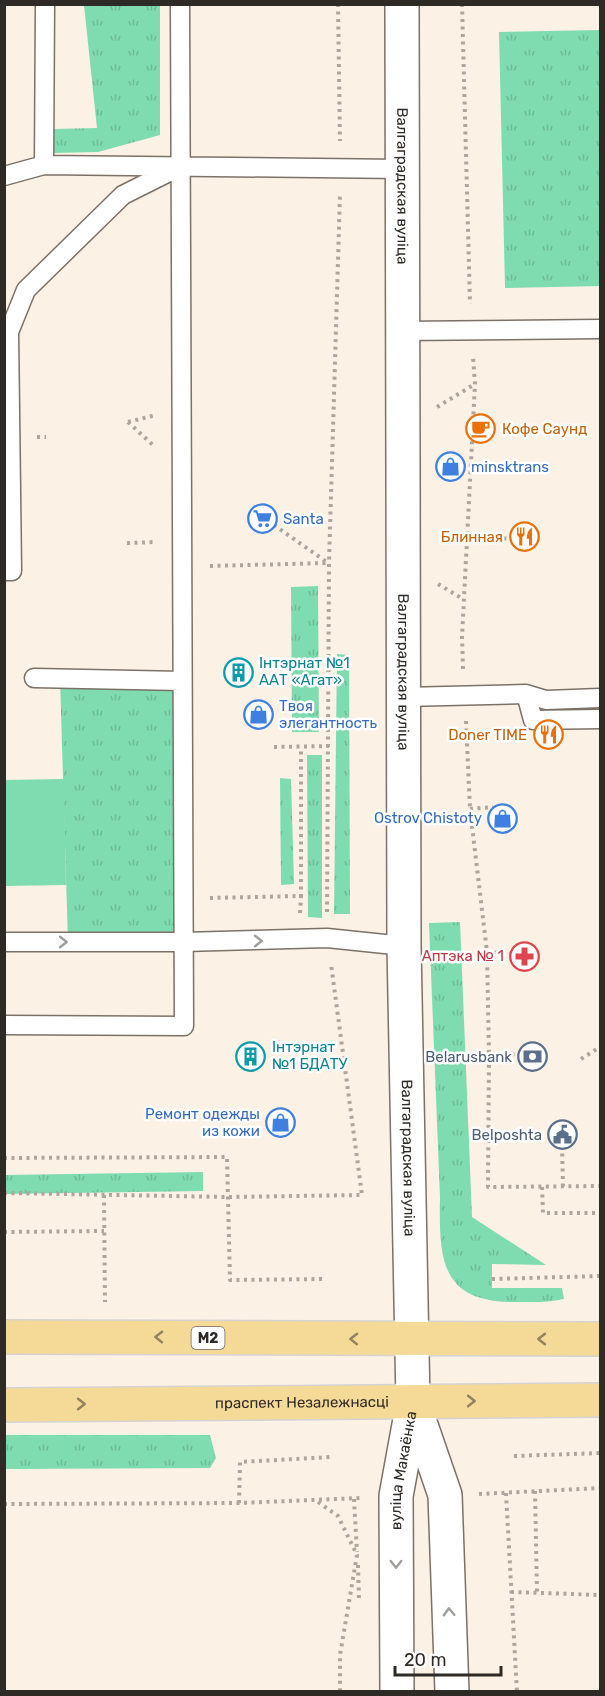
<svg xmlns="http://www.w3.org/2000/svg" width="605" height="1696" font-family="Rubik,sans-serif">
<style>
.grass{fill:url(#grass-tufts)}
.park{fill:#7fdbb0}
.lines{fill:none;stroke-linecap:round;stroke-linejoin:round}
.service-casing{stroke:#7b7166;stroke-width:21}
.tertiary-casing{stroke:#7b7166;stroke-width:36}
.secondary-casing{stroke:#7b7166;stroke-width:36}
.primary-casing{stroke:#d5d4d3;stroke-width:36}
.path{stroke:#aea69c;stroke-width:4;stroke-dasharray:3 4.5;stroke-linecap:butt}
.service{stroke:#fff;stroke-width:18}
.tertiary{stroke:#fff;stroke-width:33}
.secondary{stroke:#fff;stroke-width:33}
.primary{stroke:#f5d997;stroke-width:33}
.oneway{stroke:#a19f9d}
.oneway2{stroke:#92825e}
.labels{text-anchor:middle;stroke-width:5;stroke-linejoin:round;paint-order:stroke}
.shield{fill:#fff;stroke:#6d6a66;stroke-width:1.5}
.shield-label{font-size:14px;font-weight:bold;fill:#2e2a25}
.street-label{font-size:15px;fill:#2e2a25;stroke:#fff}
.food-label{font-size:15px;fill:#c56008;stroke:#fff;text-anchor:end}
.shop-label{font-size:15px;fill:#366cbe;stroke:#fff;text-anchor:start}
.culture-label{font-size:15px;fill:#0d838f;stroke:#fff;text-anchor:start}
.health-label{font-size:15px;fill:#be3a42;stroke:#fff;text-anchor:end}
.service-label{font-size:15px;fill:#4e5e75;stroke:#fff;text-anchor:end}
</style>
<defs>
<pattern id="grass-tufts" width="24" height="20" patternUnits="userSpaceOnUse" patternTransform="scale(1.5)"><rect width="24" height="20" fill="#7fdbb0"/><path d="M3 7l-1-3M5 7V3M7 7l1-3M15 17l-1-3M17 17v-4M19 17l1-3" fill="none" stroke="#6ebc97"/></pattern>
</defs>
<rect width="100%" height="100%" fill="#fcf1e5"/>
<path class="grass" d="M84 5H160V135L98 152 54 153 53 129 97 128Z
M600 30V286L505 288 499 32Z
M318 586 319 732H292L291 587Z
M337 654 349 655 350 914H334Z
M60 679 182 681 183 942H68Z
M307 755H322V918L308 917Z
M280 778 291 779 294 884 281 885Z
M460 922 472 1217 546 1265 492 1264V1288H562L564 1299C547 1303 531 1302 514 1302 440 1302 439 1259 440 1197L429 923Z
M203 1172V1191L5 1194V1175Z
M5 1435H210L216 1458 210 1468 5 1469Z"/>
<path class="park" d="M64 779 66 885 5 886V780Z"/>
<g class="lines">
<defs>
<path id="service" d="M44 165 45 4
M4 176 44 165 401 169
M401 331 600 329
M4 571H12L9 332 26 290 123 195 179 167
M34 678 182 681
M526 694 546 700 600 698
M403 697 526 694 533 720 600 719
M4 942H183L327 938 404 946
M4 1025 184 1026 180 4"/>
<g id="tertiary">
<path d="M413 1402 445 1495 452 1692"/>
<path id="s1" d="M397 1692 396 1496 413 1403"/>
</g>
<g id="secondary">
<path id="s2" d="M402 4 404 946 413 1402"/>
</g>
<g id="primary">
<path d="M4 1337 600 1339"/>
<path id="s3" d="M4 1405 600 1400"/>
</g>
</defs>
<use href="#service" class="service-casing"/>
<use href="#tertiary" class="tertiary-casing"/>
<use href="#secondary" class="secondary-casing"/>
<use href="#primary" class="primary-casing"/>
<path class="path" d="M338 4 340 141
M462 4 470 304
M437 407 475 384
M128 422 154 446
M128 422 156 415
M37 437H46
M274 525 328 563
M466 536 513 539
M127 543 156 542
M210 566 329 563
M438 584 463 599
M463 669 462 637 475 384 473 356
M466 721 470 809 487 952 489 1055 488 1187 600 1186
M274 747 329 746
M470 809 493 807
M210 898 301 896V747
M327 912 329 563 340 194
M300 913 301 896
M487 952 517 954
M489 1055 520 1054
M581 1059 600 1047
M562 1146 563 1187
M4 1158 227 1157 230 1280 325 1279
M542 1187 543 1213H600
M4 1193 228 1197 362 1195 331 964
M104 1195 105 1302
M4 1232 104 1231
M492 1279 600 1276
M514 1456 600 1453
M535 1491 537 1593
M506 1493 517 1692
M479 1494 600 1488
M354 1499 357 1552
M318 1502 338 1516 357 1555 340 1655V1692
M239 1503 240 1462 331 1457
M4 1504 239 1503 361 1498
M358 1565 359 1600
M511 1592 600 1595"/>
<use href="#service" class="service"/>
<use href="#tertiary" class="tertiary"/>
<use href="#secondary" class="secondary"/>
<use href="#primary" class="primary"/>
</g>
<defs><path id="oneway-chevron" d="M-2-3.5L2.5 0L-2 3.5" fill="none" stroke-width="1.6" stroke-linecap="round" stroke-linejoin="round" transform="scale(1.5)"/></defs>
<g class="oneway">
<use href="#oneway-chevron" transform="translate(258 941) rotate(-1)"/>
<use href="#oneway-chevron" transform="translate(63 942)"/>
<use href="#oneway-chevron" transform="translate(396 1564) rotate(90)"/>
<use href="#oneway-chevron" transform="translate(449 1612) rotate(-92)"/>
</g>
<g class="oneway2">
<use href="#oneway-chevron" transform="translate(159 1337) rotate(-179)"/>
<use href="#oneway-chevron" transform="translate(354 1339) rotate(-179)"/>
<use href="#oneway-chevron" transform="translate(542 1339) rotate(180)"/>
<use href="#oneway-chevron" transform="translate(471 1401)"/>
<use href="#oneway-chevron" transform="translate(81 1404)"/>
</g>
<defs>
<symbol id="cafe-ring" viewBox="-11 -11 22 22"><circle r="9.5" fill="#fff" stroke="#e8710a" stroke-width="1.5"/><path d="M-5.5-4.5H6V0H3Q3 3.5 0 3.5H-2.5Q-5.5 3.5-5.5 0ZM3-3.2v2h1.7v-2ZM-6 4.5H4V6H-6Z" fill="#e8710a"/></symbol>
<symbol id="shop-ring" viewBox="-11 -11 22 22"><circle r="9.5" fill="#fff" stroke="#3f7fe0" stroke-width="1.5"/><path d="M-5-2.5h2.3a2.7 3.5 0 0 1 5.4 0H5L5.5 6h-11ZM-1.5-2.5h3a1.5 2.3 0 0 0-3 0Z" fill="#3f7fe0"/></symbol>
<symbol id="supermarket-ring" viewBox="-11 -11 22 22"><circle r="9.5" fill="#fff" stroke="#3f7fe0" stroke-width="1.5"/><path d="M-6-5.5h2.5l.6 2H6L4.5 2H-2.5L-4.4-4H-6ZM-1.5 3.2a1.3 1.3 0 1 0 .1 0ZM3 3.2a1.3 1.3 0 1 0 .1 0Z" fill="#3f7fe0"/></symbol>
<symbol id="restaurant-ring" viewBox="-11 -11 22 22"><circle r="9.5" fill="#fff" stroke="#e8710a" stroke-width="1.5"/><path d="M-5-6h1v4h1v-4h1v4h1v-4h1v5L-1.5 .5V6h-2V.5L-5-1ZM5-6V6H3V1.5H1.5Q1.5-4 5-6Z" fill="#e8710a"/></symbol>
<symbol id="building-ring" viewBox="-11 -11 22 22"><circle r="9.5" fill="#fff" stroke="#0f9aa8" stroke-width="1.5"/><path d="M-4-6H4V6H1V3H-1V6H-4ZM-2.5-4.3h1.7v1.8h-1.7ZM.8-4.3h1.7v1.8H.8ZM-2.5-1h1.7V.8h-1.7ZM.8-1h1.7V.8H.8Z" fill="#0f9aa8"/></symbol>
<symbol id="pharmacy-ring" viewBox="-11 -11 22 22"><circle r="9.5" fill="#fff" stroke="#e0444e" stroke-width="1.5"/><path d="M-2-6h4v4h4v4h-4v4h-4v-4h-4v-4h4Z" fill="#e0444e"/></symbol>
<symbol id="bank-ring" viewBox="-11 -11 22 22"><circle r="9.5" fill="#fff" stroke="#5c6f8a" stroke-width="1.5"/><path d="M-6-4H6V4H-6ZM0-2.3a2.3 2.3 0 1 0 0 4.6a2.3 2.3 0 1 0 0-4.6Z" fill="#5c6f8a"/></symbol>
<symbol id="civic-ring" viewBox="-11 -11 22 22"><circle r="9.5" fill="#fff" stroke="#5c6f8a" stroke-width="1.5"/><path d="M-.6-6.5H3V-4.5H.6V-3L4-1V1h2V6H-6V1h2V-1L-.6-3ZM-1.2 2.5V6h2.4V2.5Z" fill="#5c6f8a"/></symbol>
</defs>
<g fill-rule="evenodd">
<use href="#cafe-ring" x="464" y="412" width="33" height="33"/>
<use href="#shop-ring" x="434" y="450" width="33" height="33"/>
<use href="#supermarket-ring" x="246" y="502" width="33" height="33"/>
<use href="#restaurant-ring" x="508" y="520" width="33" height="33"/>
<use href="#building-ring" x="222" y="656" width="33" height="33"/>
<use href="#shop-ring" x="242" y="698" width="33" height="33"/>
<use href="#restaurant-ring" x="532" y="718" width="33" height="33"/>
<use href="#shop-ring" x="486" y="802" width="33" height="33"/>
<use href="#pharmacy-ring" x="508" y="940" width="33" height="33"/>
<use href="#building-ring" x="234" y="1040" width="33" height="33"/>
<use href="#bank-ring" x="516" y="1040" width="33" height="33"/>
<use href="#shop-ring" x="264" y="1106" width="33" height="33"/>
<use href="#civic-ring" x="546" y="1118" width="33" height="33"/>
</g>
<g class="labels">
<rect class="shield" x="191.5" y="1327" width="33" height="22" rx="4.5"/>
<g class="shield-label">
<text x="208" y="1343">М2</text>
</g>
<g class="street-label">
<text dy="5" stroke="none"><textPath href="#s2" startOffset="182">Валгаградская вуліца</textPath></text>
<text dy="5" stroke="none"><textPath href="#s2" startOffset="668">Валгаградская вуліца</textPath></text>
<text dy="5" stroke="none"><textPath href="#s2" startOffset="1154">Валгаградская вуліца</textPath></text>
<text dy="5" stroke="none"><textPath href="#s3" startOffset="298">праспект Незалежнасці</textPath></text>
<text dy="5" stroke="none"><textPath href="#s1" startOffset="222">вуліца Макаёнка</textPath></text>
</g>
<g class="food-label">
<text x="502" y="434" text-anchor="start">Кофе Саунд</text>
<text x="503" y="542">Блинная</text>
<text x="527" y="740">Doner TIME</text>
</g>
<g class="shop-label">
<text x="471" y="472">minsktrans</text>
<text x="283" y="524">Santa</text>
<text x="279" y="711">Твоя<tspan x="279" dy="17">элегантность</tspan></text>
<text x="482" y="823" text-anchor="end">Ostrov Chistoty</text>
<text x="260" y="1119" text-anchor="end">Ремонт одежды<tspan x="260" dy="17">из кожи</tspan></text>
</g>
<g class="culture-label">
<text x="259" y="668">Інтэрнат №1<tspan x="259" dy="17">ААТ «Агат»</tspan></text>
<text x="272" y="1052">Інтэрнат<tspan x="272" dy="17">№1 БДАТУ</tspan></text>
</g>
<g class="health-label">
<text x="504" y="961">Аптэка № 1</text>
</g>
<g class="service-label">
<text x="512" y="1062">Belarusbank</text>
<text x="542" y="1140">Belposhta</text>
</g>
</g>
<rect width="605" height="1696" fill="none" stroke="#2e2a25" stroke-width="12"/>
<path d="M395 1666v9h106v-9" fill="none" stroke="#2e2a25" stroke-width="3"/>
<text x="404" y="1666" font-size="18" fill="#2e2a25" stroke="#ffffff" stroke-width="4.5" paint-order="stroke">20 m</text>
</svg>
